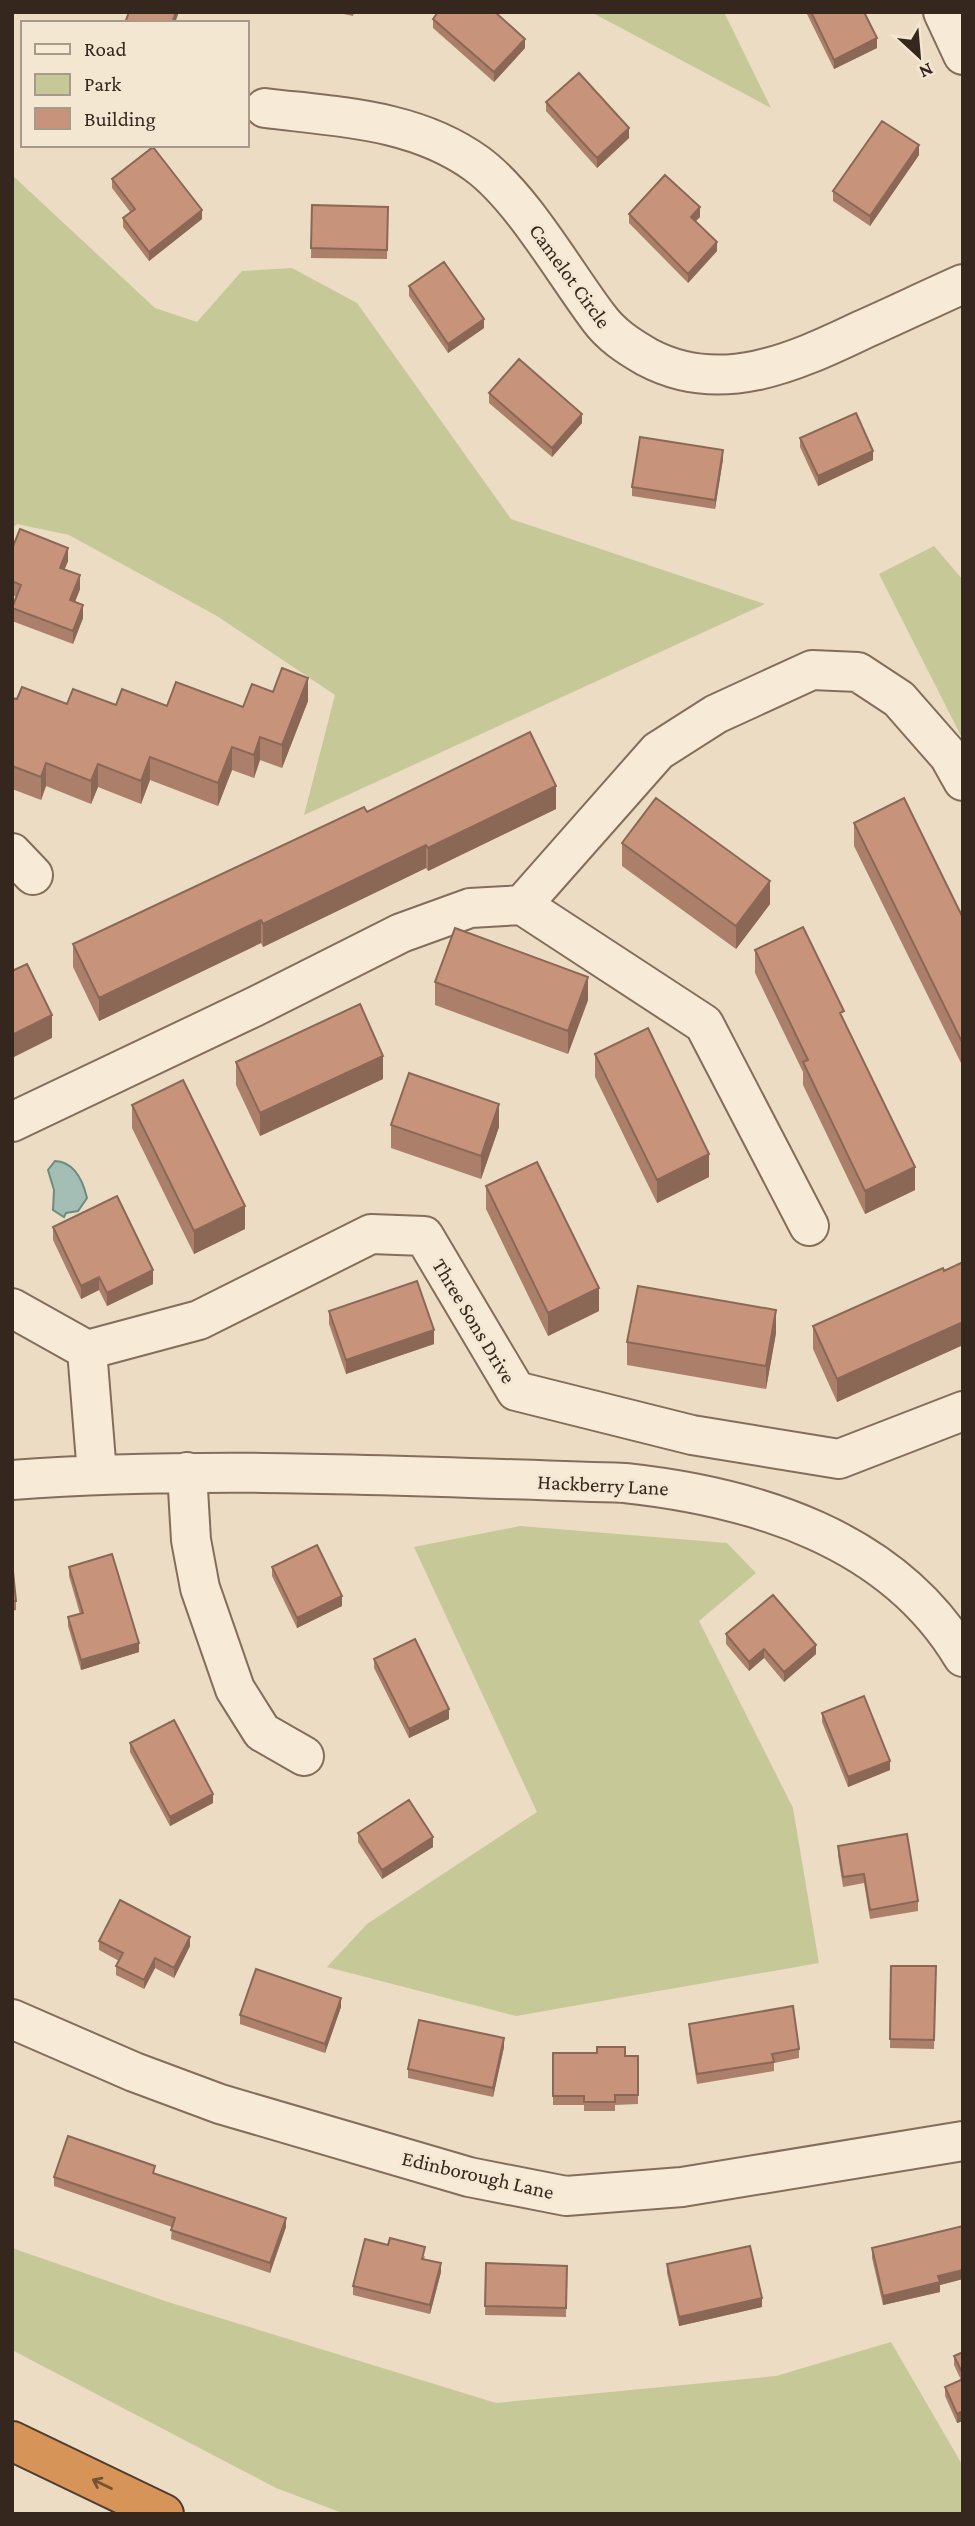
<svg xmlns="http://www.w3.org/2000/svg" width="975" height="2526" font-family="'Crimson Pro',serif">
<style>
.green{fill:#c7c898}
.water{fill:#a5beb5;stroke:#6d8c81;stroke-width:2}
.lines{fill:none;stroke-linecap:round;stroke-linejoin:round}
.minor-casing{stroke:#846d5b;stroke-width:42}
.highway-casing{stroke:#523c2f;stroke-width:42}
.minor{stroke:#f7ead6;stroke-width:38}
.highway{stroke:#d69459;stroke-width:38}
.wall{fill:#ab7f6a}
.shaded-wall{fill:#8b6856}
.building{fill:#c7947b;stroke:#8b6856;stroke-width:2}
.oneway{stroke:#755336}
.labels{text-anchor:middle;stroke-width:5;stroke-linejoin:round;paint-order:stroke}
.street-label{font-size:21px;fill:#35271e;stroke:#f3e7d2}
</style>
<rect width="100%" height="100%" fill="#ebdcc3"/>
<path class="green" d="M591 12H724L771 108Z
M12 175 155 308 197 322 242 271 292 268 357 303 511 519 765 604 304 815 335 695 217 616 69 535 17 524 12 528Z
M934 546 963 580V740L879 574Z
M520 1526 727 1543 756 1573 699 1621 793 1808 819 1963 516 2016 327 1967 367 1924 537 1812 414 1547Z
M12 2248 168 2302 496 2403 776 2376 891 2342 963 2466V2514H345L276 2488 12 2350Z"/>
<path class="water" d="M55 1161C75 1162 83 1181 87 1198L78 1211 66 1213 64 1217 53 1210 54 1190 48 1170Z"/>
<g class="lines">
<defs>
<path id="minor" d="M943 12 963 55
M265 108C339 117 415 119 477 164 522 197 564 272 598 317 611 335 628 346 647 357 720 396 793 363 862 330 896 315 929 299 963 284
M12 853 33 875
M522 905 658 751 716 714 812 670 858 672 899 699 949 756 963 781
M12 1122 254 1007 401 933 470 908 522 905 704 1024 809 1226
M12 1308 87 1350
M187 1472 191 1540 200 1588 235 1689 262 1732 304 1756
M97 1474 87 1350 199 1320 371 1234 424 1236 516 1391 692 1435 839 1459 963 1411
M12 1480C216 1465 421 1477 625 1483 754 1497 892 1538 963 1657
M12 2019 134 2072 220 2104 469 2177 566 2196 682 2187 963 2141"/>
<path id="highway" d="M12 2441 164 2514"/>
</defs>
<use href="#minor" class="minor-casing"/>
<use href="#highway" class="highway-casing"/>
<use href="#minor" class="minor"/>
<use href="#highway" class="highway"/>
</g>
<path class="wall" d="M335 12H354L353 16Z
M806 12H864L877 48 834 69Z
M433 19 525 48 494 82 433 28Z
M546 102 629 138 597 168 546 111Z
M919 155 870 226 833 201V191Z
M112 179 202 219 149 261 123 227V218L131 213 112 188Z
M312 205 388 207 387 259 311 258Z
M629 214 700 217 695 221 717 251 688 283 629 223Z
M409 286 484 328 448 353 409 296Z
M489 393 582 423 552 457 489 403Z
M800 438 873 460 818 486 800 447Z
M723 459 715 509 632 496V487Z
M12 549 68 561 64 570 80 589 75 602 83 618 73 644 12 621V608L17 597 12 595Z
M273 692 308 701 282 768 260 760 254 778 232 770 218 806 150 780 141 804 98 787 91 804 46 786 41 800 12 789V698L17 699 67 704 243 707Z
M556 809 428 871 426 868 263 947 261 943 99 1021 73 967V944L367 812Z
M854 823 963 918V1067L854 846Z
M622 843 770 904 736 949 622 866Z
M755 950 844 1021 915 1190 865 1214 803 1085V1072L755 973Z
M435 982 588 1000 568 1054 435 1005Z
M595 1054 709 1177 657 1203 595 1077Z
M236 1062 383 1079 260 1136 236 1085Z
M132 1105 245 1229 194 1254 132 1128Z
M391 1125 499 1127 481 1179 391 1148Z
M486 1186 599 1311 548 1336 486 1209Z
M53 1227 153 1284 107 1306 99 1290 81 1299 53 1240Z
M963 1262V1345L837 1402 813 1349V1326L944 1271Z
M329 1311 434 1344 346 1374 329 1324Z
M776 1333 766 1389 627 1365V1342Z
M12 1562 16 1601V1610L12 1611Z
M69 1567 139 1652 81 1670 68 1626V1617L80 1614 69 1576Z
M272 1567 342 1606 297 1628 272 1576Z
M726 1634 816 1654 784 1682 764 1658 749 1671 726 1644Z
M374 1659 449 1719 409 1738 374 1668Z
M822 1713 890 1770 848 1787 822 1722Z
M130 1743 213 1803 170 1826 130 1752Z
M358 1833 433 1847 382 1879 358 1842Z
M838 1846 918 1901V1911L870 1919 864 1883 843 1887 838 1855Z
M99 1941 190 1946 174 1978 155 1968 144 1989 116 1975V1966L119 1961 99 1950Z
M891 1966H936L934 2049 890 2048Z
M341 2007 325 2053 240 2024V2015Z
M689 2024 799 2049V2058L774 2063V2071L697 2084 689 2033Z
M504 2047 493 2097 408 2078V2069Z
M553 2053 638 2056V2104L615 2105V2111H584V2105H553Z
M155 2173 286 2227 270 2273 171 2239 172 2227 54 2186V2177Z
M963 2226V2279L940 2285V2292L883 2305 872 2258V2248Z
M425 2256 424 2259 441 2272 430 2314 353 2295V2286Z
M486 2263 567 2266 566 2317 485 2315Z
M667 2264 762 2307 679 2326 667 2273Z
M963 2352V2421L957 2423 945 2396V2387L961 2380 954 2365V2356Z"/>
<path class="shaded-wall" d="M176 12H179L175 23H172Z
M877 38V48L834 69V60Z
M525 39V48L494 82V72Z
M629 128V138L597 168V158Z
M919 145V155L870 226V216Z
M700 207V217L691 226V217Z
M202 210V219L149 261V252Z
M717 242V251L688 283V274Z
M484 319V328L448 353V344Z
M582 414V423L552 457V448Z
M723 450V459L715 509V500Z
M873 451V460L818 486V476Z
M68 548V561L60 581V568Z
M80 575V589L70 614V600Z
M83 605V618L73 644V631Z
M308 678V701L282 768V745Z
M260 737V760L254 778V755Z
M232 747V770L218 806V783Z
M150 757V780L141 804V781Z
M46 763V786L41 800V777Z
M98 764V787L91 804V781Z
M556 786V809L428 871V848Z
M426 845V868L263 947V924Z
M770 881V904L736 949V926Z
M261 920V943L99 1021V998Z
M588 977V1000L568 1054V1031Z
M52 1015V1038L12 1058V1035Z
M383 1056V1079L260 1136V1113Z
M499 1104V1127L481 1179V1156Z
M709 1154V1177L657 1203V1180Z
M915 1167V1190L865 1214V1191Z
M245 1206V1229L194 1254V1231Z
M153 1270V1284L107 1306V1293Z
M99 1277V1290L81 1299V1286Z
M599 1288V1311L548 1336V1313Z
M776 1310V1333L766 1389V1366Z
M963 1322V1345L837 1402V1379Z
M434 1330V1344L346 1374V1360Z
M342 1596V1606L297 1628V1618Z
M139 1643V1652L81 1670V1660Z
M816 1645V1654L784 1682V1672Z
M764 1649V1658L749 1671V1662Z
M449 1709V1719L409 1738V1729Z
M890 1761V1770L848 1787V1777Z
M213 1794V1803L170 1826V1817Z
M433 1837V1847L382 1879V1870Z
M190 1937V1946L174 1978V1968Z
M155 1958V1968L144 1989V1980Z
M341 1998V2007L325 2053V2044Z
M504 2038V2047L493 2097V2088Z
M286 2218V2227L270 2273V2263Z
M441 2263V2272L430 2314V2305Z
M963 2270V2279L940 2285V2292L883 2305V2296L938 2276Z
M762 2298V2307L679 2326V2317Z
M963 2411V2421L957 2423V2414Z"/>
<path class="building" d="M129 12H176L172 23H125Z
M438 12H495L525 39 494 72 433 19Z
M811 12H864L877 38 834 60Z
M579 73 629 128 597 158 546 102Z
M882 121 919 145 870 216 833 191Z
M153 147 202 210 149 252 123 218 135 209 112 179Z
M665 175 700 207 691 217 717 242 688 274 629 214Z
M312 205 388 207 387 250 311 248Z
M444 262 484 319 448 344 409 286Z
M519 359 582 414 552 448 489 393Z
M856 413 873 451 818 476 800 438Z
M640 437 723 450 715 500 632 487Z
M20 529 68 548 60 568 80 575 70 600 83 605 73 631 12 608 21 585 12 581V549Z
M282 668 308 678 282 745 260 737 254 755 232 747 218 783 150 757 141 781 98 764 91 781 46 763 41 777 12 766V698L17 699 22 687 67 704 73 689 116 705 122 689 167 706 176 682 243 707 252 684 273 692Z
M530 732 556 786 428 848 426 845 263 924 261 920 99 998 73 944 364 807 367 812Z
M656 798 770 881 736 926 622 843Z
M904 798 963 918V1044L854 823Z
M803 927 844 1011 840 1013 915 1167 865 1191 803 1062 808 1060 755 950Z
M455 928 588 977 568 1031 435 982Z
M27 964 52 1015 12 1035V971Z
M360 1004 383 1056 260 1113 236 1062Z
M648 1028 709 1154 657 1180 595 1054Z
M409 1073 499 1104 481 1156 391 1125Z
M183 1080 245 1206 194 1231 132 1105Z
M537 1162 599 1288 548 1313 486 1186Z
M117 1196 153 1270 107 1293 99 1277 81 1286 53 1227Z
M963 1262V1322L837 1379 813 1326 943 1268 944 1271Z
M417 1281 434 1330 346 1360 329 1311Z
M638 1286 776 1310 766 1366 627 1342Z
M317 1545 342 1596 297 1618 272 1567Z
M112 1554 139 1643 81 1660 68 1617 83 1613 69 1567Z
M12 1562 16 1601H12Z
M773 1595 816 1645 784 1672 764 1649 749 1662 726 1634Z
M415 1639 449 1709 409 1729 374 1659Z
M864 1696 890 1761 848 1777 822 1713Z
M174 1720 213 1794 170 1817 130 1743Z
M409 1800 433 1837 382 1870 358 1833Z
M907 1834 918 1901 870 1910 864 1874 843 1877 838 1846Z
M120 1900 190 1937 174 1968 155 1958 144 1980 116 1966 123 1953 99 1941Z
M891 1966H936L934 2040 890 2039Z
M256 1969 341 1998 325 2044 240 2015Z
M793 2006 799 2049 772 2054 774 2062 697 2074 689 2024Z
M419 2020 504 2038 493 2088 408 2069Z
M597 2047H625V2056H638V2095H615V2102H584V2096H553V2053H597Z
M68 2136 155 2166 153 2173 286 2218 270 2263 171 2230 175 2218 54 2177Z
M963 2226V2270L938 2276 940 2282 883 2296 872 2248Z
M390 2238 425 2247 422 2259 441 2263 430 2305 353 2286 365 2239 388 2245Z
M750 2246 762 2298 679 2317 667 2264Z
M486 2263 567 2266 566 2308 485 2306Z
M963 2352V2374L954 2356Z
M963 2379V2411L957 2414 945 2387Z"/>
<defs><path id="oneway-shaft" d="M-6 0H5M1.5-3L5.5 0L1.5 3" fill="none" stroke-width="1.6" stroke-linecap="round" stroke-linejoin="round" transform="scale(1.75)"/></defs>
<use class="oneway" href="#oneway-shaft" transform="translate(102 2484) rotate(-154)"/>
<g class="labels">
<g class="street-label">
<text transform="translate(570 276) rotate(54)" y="7">Camelot Circle</text>
<text transform="translate(474 1321) rotate(59)" y="7">Three Sons Drive</text>
<text transform="translate(603 1485) rotate(3)" y="7">Hackberry Lane</text>
<text transform="translate(478 2175) rotate(13)" y="7">Edinborough Lane</text>
</g>
</g>
<rect width="975" height="2526" fill="none" stroke="#35271e" stroke-width="28"/>
<rect x="21" y="21" width="228" height="126" fill="#f3e7d2" stroke="#a79a8a" stroke-width="2"/>
<rect x="35" y="44" width="35" height="10" fill="#f7ead6" stroke="#a79a8a" stroke-width="2"/>
<text x="84" y="56" font-size="21" fill="#35271e">Road</text>
<rect x="35" y="74" width="35" height="21" fill="#c7c898" stroke="#a79a8a" stroke-width="2"/>
<text x="84" y="91" font-size="21" fill="#35271e">Park</text>
<rect x="35" y="108" width="35" height="21" fill="#c7947b" stroke="#a79a8a" stroke-width="2"/>
<text x="84" y="126" font-size="21" fill="#35271e">Building</text>
<g transform="translate(919 56) rotate(154)" stroke="#f3e7d2" stroke-width="5" paint-order="stroke">
<path d="M0-5L12 26L0 18L-12 26Z" fill="#35271e"/>
<text y="-10" font-size="19" font-weight="bold" text-anchor="middle" fill="#35271e">N</text>
</g>
</svg>
